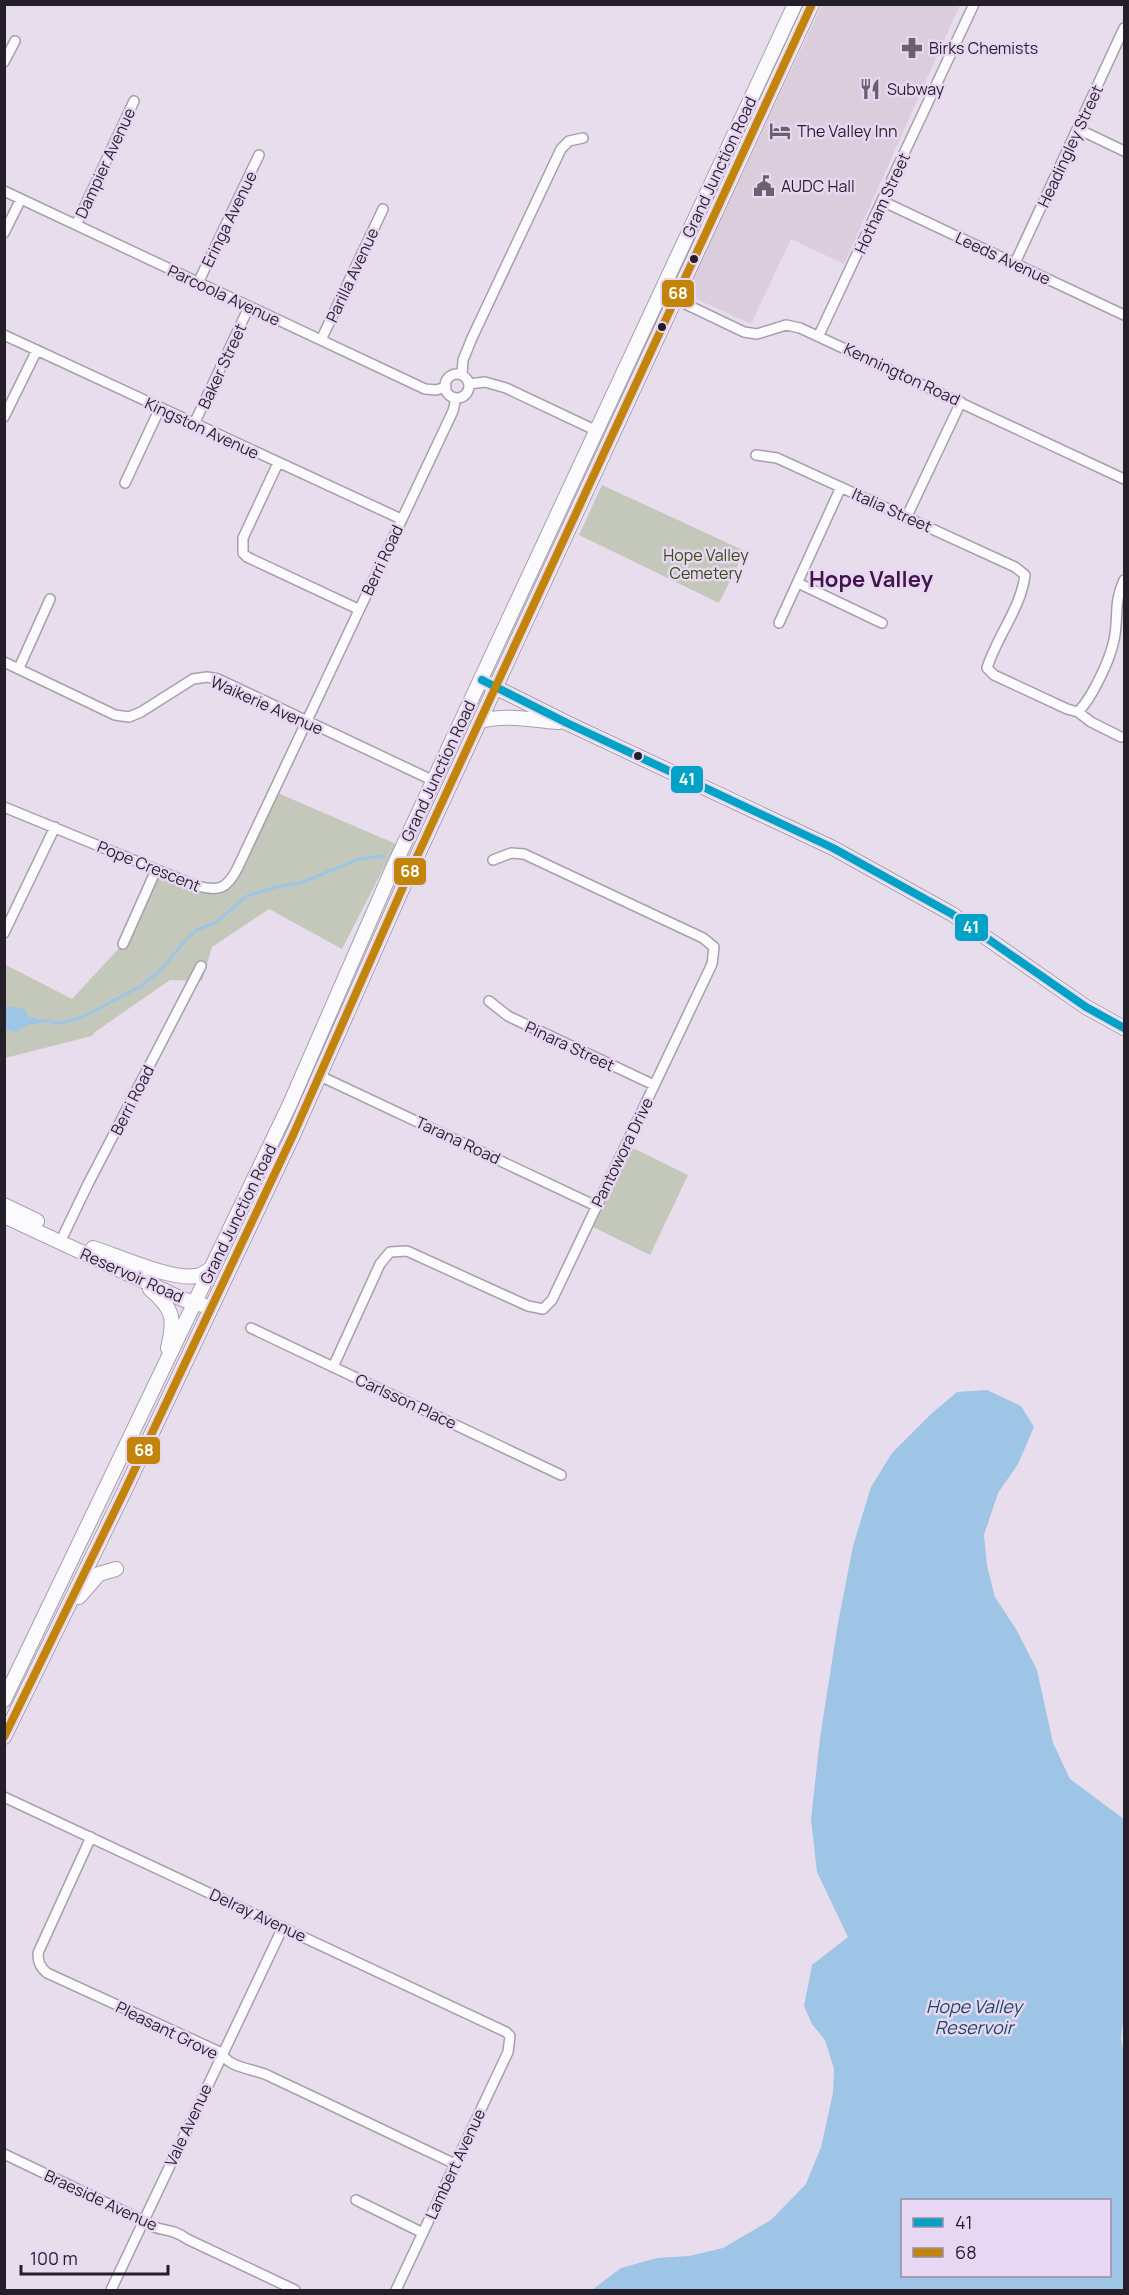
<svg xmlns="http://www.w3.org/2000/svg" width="1129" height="2295" font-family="Manrope,sans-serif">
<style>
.commercial{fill:#dccddd}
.green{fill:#c3c8bb}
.water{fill:#9ec5e5;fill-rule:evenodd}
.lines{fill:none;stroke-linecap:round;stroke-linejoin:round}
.stream{stroke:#9ec5e5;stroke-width:3}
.minor-casing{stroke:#a7a0ac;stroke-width:12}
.secondary-casing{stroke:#a7a0ac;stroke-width:16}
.minor{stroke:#fbfafc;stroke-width:9}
.secondary{stroke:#fbfafc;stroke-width:14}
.bus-1-casing{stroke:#e8d7f3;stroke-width:12}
.bus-2-casing{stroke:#e8d7f3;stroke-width:12}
.bus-1{stroke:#02a2c6;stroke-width:8}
.bus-2{stroke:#c2840a;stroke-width:8}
.bus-dot{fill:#251f29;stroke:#e8d7f3;stroke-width:2}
.labels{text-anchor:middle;stroke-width:5;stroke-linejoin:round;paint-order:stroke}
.poi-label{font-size:16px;fill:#251f29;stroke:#e8d7f3;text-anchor:start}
.street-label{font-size:16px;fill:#251f29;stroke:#e8d7f3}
.park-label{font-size:16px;fill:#364e11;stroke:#e8d7f3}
.water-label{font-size:18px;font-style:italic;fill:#194963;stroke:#e8d7f3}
.district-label{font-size:22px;font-weight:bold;fill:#3f154a;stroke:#e8d7f3}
.line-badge{stroke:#e8d7f3;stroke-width:2}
.badge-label{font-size:16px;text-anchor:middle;font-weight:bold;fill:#fff}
</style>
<rect width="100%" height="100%" fill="#e7dded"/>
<path class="commercial" d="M822 5H960L844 264 791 239 751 324 685 294Z"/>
<path class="green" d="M602 485 745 551 719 603 579 535Z
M273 791 396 844 342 949 269 909 212 947 202 981 170 980 95 1032 92 1036 5 1058 4 964 72 999 123 944 156 870 210 890 223 887Z
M631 1147 688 1175 650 1255 593 1227Z"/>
<path class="water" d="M4 1006 25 1009 28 1017 43 1020 40 1023 27 1025 16 1032 5 1029Z
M987 1390 1021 1406 1034 1427 1018 1464 998 1493 984 1535 987 1566 995 1597 1016 1629 1037 1670 1053 1743 1070 1779 1124 1819V2010L1121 2039 1124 2054V2290H592L621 2268 657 2258 689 2256 723 2248 771 2220 806 2184 821 2147 833 2093 834 2069 825 2040 812 2024 804 2006 812 1965 848 1937 817 1872 811 1819 820 1738 838 1623 853 1546 871 1487 892 1453 931 1414 957 1392ZM902 2200H1110V2276H902Z"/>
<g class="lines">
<path class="stream" d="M41 1021 49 1020 55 1024 81 1018 141 986 162 969 183 943 197 930 216 922 247 896 276 887 300 883 359 859 384 856"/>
<defs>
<path id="minor" d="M4 62 15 41
M1078 129 1124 151
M4 191 425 389 436 390 446 387
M882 201 1124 315
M76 225 134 101
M4 233 21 199
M1015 263 1124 28
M198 283 259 155
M675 299 744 332 757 334 786 325 800 328 1124 479
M4 335 401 519
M819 335 974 4
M321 340 383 209
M445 386a12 12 0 1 1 24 0a12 12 0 1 1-24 0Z
M462 375 463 360 472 338 561 149 569 141 583 138
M469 384 485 382 506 388 597 431
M4 417 37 350
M194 424 249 307
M756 455 777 458 1015 567 1025 575C1021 608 997 636 987 668L994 675 1067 709 1078 712 1091 722 1121 737
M278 463 243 538V553L247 557 358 609
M125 483 160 408
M907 516 961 402
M798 583 882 623
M779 623 841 487
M4 662 115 715 129 717 141 712 193 679 207 677 218 679 434 781
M19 668 50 599
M1078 712C1092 698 1110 660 1114 640 1119 617 1113 604 1124 580
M4 807 194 885C218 892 227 890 238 867L453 411 456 398
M4 933 55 827
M123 944 156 870
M489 1001 508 1016 654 1085
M320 1076 596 1206
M64 1234 88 1184 201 966
M251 1328 561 1475
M333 1367 380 1264 390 1252 407 1251 528 1306 543 1309 552 1300 712 964 714 947 703 938 524 854 511 853 493 860
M4 1797 506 2032 510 2036 508 2052 396 2290
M91 1837 38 1953C38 1962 40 1967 47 1973L222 2053C227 2067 253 2069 267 2075L455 2164
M4 2154 144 2221C158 2233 170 2226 187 2239L295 2290
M356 2200 423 2233
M111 2290 283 1927"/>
<path id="secondary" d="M489 684 567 723 833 848 952 914 1086 1007 1124 1028
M480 721C506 714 533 720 559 722
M4 1205 37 1221
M4 1216 182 1299 203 1305
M93 1248C118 1256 171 1280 195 1276 201 1276 207 1271 212 1268
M150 1289C174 1309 175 1319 168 1348
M79 1597 99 1574 116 1569
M4 1700 289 1106 392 870 795 4
M4 1737 124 1492 294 1133 407 878 812 4"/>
</defs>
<use href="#minor" class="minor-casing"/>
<use href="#secondary" class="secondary-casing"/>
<use href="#minor" class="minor"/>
<use href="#secondary" class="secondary"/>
<defs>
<path id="bus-1" d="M482 680 567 723 833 848 952 914 1086 1007 1124 1028"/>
<path id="bus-2" d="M4 1737 124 1492 294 1133 407 878 812 4"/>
</defs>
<use href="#bus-1" class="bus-1-casing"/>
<use href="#bus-2" class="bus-2-casing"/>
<use href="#bus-1" class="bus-1"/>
<use href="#bus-2" class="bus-2"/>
</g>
<defs>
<symbol id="pharmacy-bare" viewBox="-9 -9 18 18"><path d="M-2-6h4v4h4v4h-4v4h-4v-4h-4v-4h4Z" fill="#69626e" stroke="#e8d7f3" stroke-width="2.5" paint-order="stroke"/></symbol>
<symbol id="restaurant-bare" viewBox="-9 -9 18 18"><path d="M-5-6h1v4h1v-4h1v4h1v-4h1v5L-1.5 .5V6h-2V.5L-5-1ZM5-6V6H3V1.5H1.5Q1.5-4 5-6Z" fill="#69626e" stroke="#e8d7f3" stroke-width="2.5" paint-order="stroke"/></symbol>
<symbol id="hotel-bare" viewBox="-9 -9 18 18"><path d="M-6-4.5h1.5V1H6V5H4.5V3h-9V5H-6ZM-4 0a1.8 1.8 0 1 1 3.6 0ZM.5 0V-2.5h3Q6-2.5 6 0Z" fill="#69626e" stroke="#e8d7f3" stroke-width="2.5" paint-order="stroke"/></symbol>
<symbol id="civic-bare" viewBox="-9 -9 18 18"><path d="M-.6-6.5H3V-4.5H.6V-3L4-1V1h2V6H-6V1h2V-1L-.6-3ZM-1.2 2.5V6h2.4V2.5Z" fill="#69626e" stroke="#e8d7f3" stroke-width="2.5" paint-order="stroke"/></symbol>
</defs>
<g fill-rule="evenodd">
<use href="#pharmacy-bare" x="897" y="33" width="30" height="30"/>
<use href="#restaurant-bare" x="855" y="74" width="30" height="30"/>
<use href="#hotel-bare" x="765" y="116" width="30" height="30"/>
<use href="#civic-bare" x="749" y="171" width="30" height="30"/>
</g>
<g class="bus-dot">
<circle cx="694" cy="259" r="5"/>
<circle cx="662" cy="327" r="5"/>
<circle cx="638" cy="756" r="5"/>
</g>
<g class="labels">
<g class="poi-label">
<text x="929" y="54">Birks Chemists</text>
<text x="887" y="95">Subway</text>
<text x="797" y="137">The Valley Inn</text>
<text x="781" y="192">AUDC Hall</text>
</g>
<g class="street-label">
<text transform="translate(1070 146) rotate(-65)" y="6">Headingley Street</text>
<text transform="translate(105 163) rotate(-65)" y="6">Dampier Avenue</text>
<text transform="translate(719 167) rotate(-65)" y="6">Grand Junction Road</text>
<text transform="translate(882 203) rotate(-65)" y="6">Hotham Street</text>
<text transform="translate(229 219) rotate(-64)" y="6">Eringa Avenue</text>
<text transform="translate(1003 258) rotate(25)" y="6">Leeds Avenue</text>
<text transform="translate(352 275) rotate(-65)" y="6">Parilla Avenue</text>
<text transform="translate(224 295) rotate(25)" y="6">Parcoola Avenue</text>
<text transform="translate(222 366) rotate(-65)" y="6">Baker Street</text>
<text transform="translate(902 374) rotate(25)" y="6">Kennington Road</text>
<text transform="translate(202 428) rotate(25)" y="6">Kingston Avenue</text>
<text transform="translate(892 510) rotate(24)" y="6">Italia Street</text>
<text transform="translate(382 560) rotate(-65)" y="6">Berri Road</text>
<text transform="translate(267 705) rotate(24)" y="6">Waikerie Avenue</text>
<text transform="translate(438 771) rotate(-65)" y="6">Grand Junction Road</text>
<text transform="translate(149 866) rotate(22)" y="6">Pope Crescent</text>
<text transform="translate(570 1046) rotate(25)" y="6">Pinara Street</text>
<text transform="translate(132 1100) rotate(-63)" y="6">Berri Road</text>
<text transform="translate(458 1140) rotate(25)" y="6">Tarana Road</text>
<text transform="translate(622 1152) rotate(-64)" y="6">Pantowora Drive</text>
<text transform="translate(238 1214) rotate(-64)" y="6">Grand Junction Road</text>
<text transform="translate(132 1275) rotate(24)" y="6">Reservoir Road</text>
<text transform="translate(406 1401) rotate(25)" y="6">Carlsson Place</text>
<text transform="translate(258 1915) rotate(25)" y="6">Delray Avenue</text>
<text transform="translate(167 2030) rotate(26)" y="6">Pleasant Grove</text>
<text transform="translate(188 2125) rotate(-65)" y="6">Vale Avenue</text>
<text transform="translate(455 2164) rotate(-65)" y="6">Lambert Avenue</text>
<text transform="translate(101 2200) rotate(25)" y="6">Braeside Avenue</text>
</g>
<g class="park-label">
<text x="706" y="561">Hope Valley<tspan x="706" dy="18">Cemetery</tspan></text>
</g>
<g class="water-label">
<text x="974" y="2013">Hope Valley<tspan x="974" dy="21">Reservoir</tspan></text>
</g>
<g class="district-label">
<text x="871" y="587">Hope Valley</text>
</g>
</g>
<g class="line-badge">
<rect x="661" y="279" width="34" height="29" rx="6" fill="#c2840a"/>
<rect x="670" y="765" width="34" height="29" rx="6" fill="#02a2c6"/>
<rect x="393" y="857" width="34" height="29" rx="6" fill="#c2840a"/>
<rect x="954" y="913" width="35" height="29" rx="6" fill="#02a2c6"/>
<rect x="126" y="1436" width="35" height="29" rx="6" fill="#c2840a"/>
</g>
<g class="badge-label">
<text x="678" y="299">68</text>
<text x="687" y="785">41</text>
<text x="410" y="877">68</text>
<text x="971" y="933">41</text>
<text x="144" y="1456">68</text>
</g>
<rect width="1129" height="2295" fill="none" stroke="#251f29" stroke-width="12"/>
<rect x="901" y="2199" width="210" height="78" fill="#e8d7f3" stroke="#9a8da2" stroke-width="1.5"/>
<rect x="913" y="2218" width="30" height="9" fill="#02a2c6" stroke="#9a8da2" stroke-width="1.5"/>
<text x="955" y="2229" font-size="18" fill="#251f29">41</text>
<rect x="913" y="2248" width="30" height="9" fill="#c2840a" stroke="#9a8da2" stroke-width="1.5"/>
<text x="955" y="2259" font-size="18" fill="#251f29">68</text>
<path d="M21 2265v9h147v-9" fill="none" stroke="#251f29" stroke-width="3"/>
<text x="30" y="2265" font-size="18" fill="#251f29" stroke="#e8d7f3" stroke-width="4.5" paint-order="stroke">100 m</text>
</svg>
